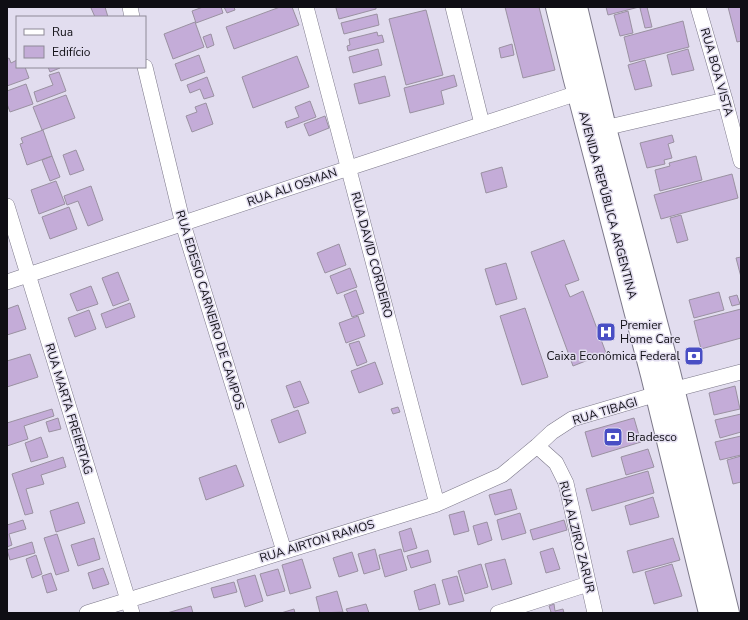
<svg xmlns="http://www.w3.org/2000/svg" width="748" height="620" font-family="'Nunito Sans',sans-serif">
<style>
.building{fill:#c4acd8;stroke:#9a91a1}
.lines{fill:none;stroke-linecap:round;stroke-linejoin:round}
.minor-casing{stroke:#7d798a;stroke-width:16}
.secondary-casing{stroke:#7d798a;stroke-width:24}
.minor{stroke:#fff;stroke-width:15}
.secondary{stroke:#fff;stroke-width:22}
.labels{text-anchor:middle;stroke-width:3;stroke-linejoin:round;paint-order:stroke}
.street-label{font-size:12px;fill:#0f0e14;stroke:#e2ddef}
.poi-label{font-size:12px;fill:#0f0e14;stroke:#e2ddef;text-anchor:start}
</style>
<rect width="100%" height="100%" fill="#e2ddef"/>
<path class="building" d="M94 7H105L108 17H95L91 8Z
M203 7H221L223 13 196 23 192 11Z
M224 7H234L235 10 227 13Z
M280 7H292L299 25 234 49 226 27Z
M338 7H376V9L339 19 336 8Z
M505 7H539L555 70 523 78Z
M606 7H639L608 15Z
M644 7H647L652 27 645 28 640 8Z
M728 7H741V41L737 42Z
M426 10 443 75 406 85 389 19Z
M628 11 633 33 620 36 614 15Z
M377 14 379 25 344 34 341 23Z
M683 21 689 47 630 62 624 37Z
M195 22 204 47 173 59 164 34Z
M377 32 378 36 382 35 384 42 348 51 347 46 350 45 349 39Z
M211 34 214 45 207 48 203 37Z
M512 44 514 55 501 58 499 48Z
M378 49 382 65 353 73 349 57Z
M688 49 694 70 672 75 667 55Z
M199 55 205 72 181 81 175 64Z
M297 56 309 87 253 108 242 77Z
M9 58 11 63 17 60V67H25L29 78 7 86V59Z
M645 60 652 86 635 90 628 65Z
M48 67H60V68L50 72Z
M59 72 66 91 37 102 34 92 53 85 49 75Z
M454 75 457 86 441 91 444 104 410 113 404 88Z
M385 76 390 96 359 104 354 84Z
M207 77 214 96 204 99 200 89 190 93 187 85Z
M26 84 33 104 10 112 7 104V91Z
M66 95 75 118 42 130 33 107Z
M310 101 316 117 287 128 285 122 299 117 295 107Z
M206 103 213 124 192 132 186 116 197 112 195 107Z
M325 116 329 128 309 136 304 124Z
M43 130 52 156 27 165 20 144 23 143 21 138Z
M672 135 674 142 668 144 672 158 664 160 665 164 647 168 640 143Z
M76 150 84 170 70 175 63 155Z
M52 156 60 177 50 181 42 160Z
M696 156 702 180 660 191 655 170 670 166 669 163Z
M502 167 507 187 486 193 481 173Z
M732 174 738 198 661 219 654 195Z
M56 181 65 204 39 214 31 190Z
M91 186 103 220 88 226 78 201 67 205 64 196Z
M69 207 77 229 50 239 42 217Z
M681 215 688 240 677 243 670 218Z
M564 240 579 280 565 285 570 297 583 291 606 353 573 366 531 252Z
M339 244 346 265 325 273 317 253Z
M741 257V277L736 258Z
M506 263 517 299 496 305 485 269Z
M350 268 357 287 337 294 330 276Z
M118 272 129 300 113 306 102 278Z
M91 286 98 304 77 311 70 294Z
M356 290 364 313 352 317 344 295Z
M719 292 724 310 694 318 689 300Z
M737 295 740 304 732 306 729 297Z
M130 303 135 317 106 328 101 314Z
M18 305 26 329 7 335V309Z
M525 308 548 377 522 385 500 316Z
M741 309V338L701 349 694 321Z
M89 310 96 329 75 337 68 318Z
M358 316 365 336 346 343 339 323Z
M359 341 367 362 357 366 349 344Z
M30 354 38 377 7 387V361Z
M375 362 383 384 359 393 351 371Z
M300 381 309 403 294 408 286 386Z
M735 386 740 409 714 415 709 393Z
M398 407 400 412 393 414 391 409Z
M52 409 54 416 24 426 28 439 7 446V423Z
M298 410 306 433 279 443 271 420Z
M741 414V432L720 438 715 420Z
M58 418 61 429 49 432 46 422Z
M634 418 641 442 592 457 585 432Z
M741 436V455L720 460 715 442Z
M41 437 48 457 31 462 25 443Z
M648 449 654 467 626 475 621 457Z
M741 456V482L733 484 727 460Z
M63 457 66 467 41 475 44 484 26 489 33 513 25 515 12 474Z
M236 465 244 486 206 500 199 478Z
M648 471 654 493 592 511 586 489Z
M511 489 517 509 495 515 489 495Z
M653 497 659 517 630 525 625 506Z
M78 502 85 523 56 532 50 511Z
M464 511 469 531 454 535 449 515Z
M520 513 526 533 502 540 497 520Z
M23 520 26 529 9 534 12 545 7 547V525Z
M564 520 567 530 533 540 530 530Z
M487 522 492 540 478 545 473 526Z
M411 528 417 548 404 552 399 532Z
M57 534 69 571 56 575 44 538Z
M94 538 100 559 78 566 71 545Z
M673 538 680 560 633 573 627 551Z
M32 542 35 553 10 560 7 550Z
M553 548 560 569 546 573 540 552Z
M375 549 380 569 364 574 358 554Z
M401 549 407 570 385 577 379 555Z
M428 550 431 562 411 568 407 556Z
M352 552 358 571 339 577 333 558Z
M36 555 42 574 32 578 26 559Z
M302 559 311 588 290 594 282 565Z
M505 559 512 584 492 590 485 564Z
M481 564 488 587 465 594 458 571Z
M672 564 682 596 654 604 645 572Z
M103 568 109 584 93 589 88 573Z
M278 569 285 591 267 596 260 574Z
M51 573 57 590 47 593 42 576Z
M255 575 263 601 245 607 237 580Z
M457 576 464 601 449 605 442 580Z
M234 582 237 592 214 598 211 588Z
M435 584 440 604 419 610 414 591Z
M337 591 343 612 320 613 316 597Z
M366 604 369 613H348L346 609Z
M554 604 555 611 563 609 564 613H548L551 612 549 606Z
M191 606 193 613H167Z
M294 609 295 613H281Z"/>
<g class="lines">
<defs>
<path id="minor" d="M130 7 132 17
M306 7 437 504
M453 7 482 124
M698 7 725 100 741 161
M145 67 183 224 284 551
M596 130 725 100
M7 206 132 613
M7 282 349 168 587 90
M537 446 556 463 566 483 595 613
M87 613 437 504 502 475 537 446 552 432 572 419 657 394 741 372
M498 613 588 584"/>
<path id="secondary" d="M557 7 574 76 652 375 710 613
M576 7 605 128 669 372 728 613"/>
</defs>
<use href="#minor" class="minor-casing"/>
<use href="#secondary" class="secondary-casing"/>
<use href="#minor" class="minor"/>
<use href="#secondary" class="secondary"/>
</g>
<defs>
<symbol id="hospital-square" viewBox="-11 -11 22 22"><rect x="-9" y="-9" width="18" height="18" rx="4" fill="#494ec4" stroke="#e2ddef"/><path d="M-5-5h3v3.5h4V-5h3V5h-3V1.5h-4V5h-3Z" fill="#fff"/></symbol>
<symbol id="bank-square" viewBox="-11 -11 22 22"><rect x="-9" y="-9" width="18" height="18" rx="4" fill="#494ec4" stroke="#e2ddef"/><path d="M-6-4H6V4H-6ZM0-2.3a2.3 2.3 0 1 0 0 4.6a2.3 2.3 0 1 0 0-4.6Z" fill="#fff"/></symbol>
</defs>
<g fill-rule="evenodd">
<use href="#hospital-square" x="595" y="321" width="22" height="22"/>
<use href="#bank-square" x="683" y="345" width="22" height="22"/>
<use href="#bank-square" x="602" y="426" width="22" height="22"/>
</g>
<g class="labels">
<g class="street-label">
<text transform="translate(717 72) rotate(74)" y="4">RUA BOA VISTA</text>
<text transform="translate(292 187) rotate(-19)" y="4">RUA ALI OSMAN</text>
<text transform="translate(608 205) rotate(75)" y="4">AVENIDA REPÚBLICA ARGENTINA</text>
<text transform="translate(372 255) rotate(75)" y="4">RUA DAVID CORDEIRO</text>
<text transform="translate(210 310) rotate(73)" y="4">RUA EDESIO CARNEIRO DE CAMPOS</text>
<text transform="translate(69 409) rotate(73)" y="4">RUA MARTA FREIERTAG</text>
<text transform="translate(605 411) rotate(-17)" y="4">RUA TIBAGI</text>
<text transform="translate(577 537) rotate(76)" y="4">RUA ALZIRO ZARUR</text>
<text transform="translate(317 541) rotate(-17)" y="4">RUA AIRTON RAMOS</text>
</g>
<g class="poi-label">
<text x="620" y="329">Premier<tspan x="620" dy="14">Home Care</tspan></text>
<text x="680" y="360" text-anchor="end">Caixa Econômica Federal</text>
<text x="627" y="441">Bradesco</text>
</g>
</g>
<rect width="748" height="620" fill="none" stroke="#0f0e14" stroke-width="16"/>
<rect x="16" y="16" width="130" height="52" fill="#e2ddef" stroke="#8e8a97"/>
<rect x="24" y="29" width="20" height="6" fill="#ffffff" stroke="#8e8a97"/>
<text x="52" y="36" font-size="12" fill="#0f0e14">Rua</text>
<rect x="24" y="46" width="20" height="12" fill="#c4acd8" stroke="#8e8a97"/>
<text x="52" y="56" font-size="12" fill="#0f0e14">Edifício</text>
</svg>
